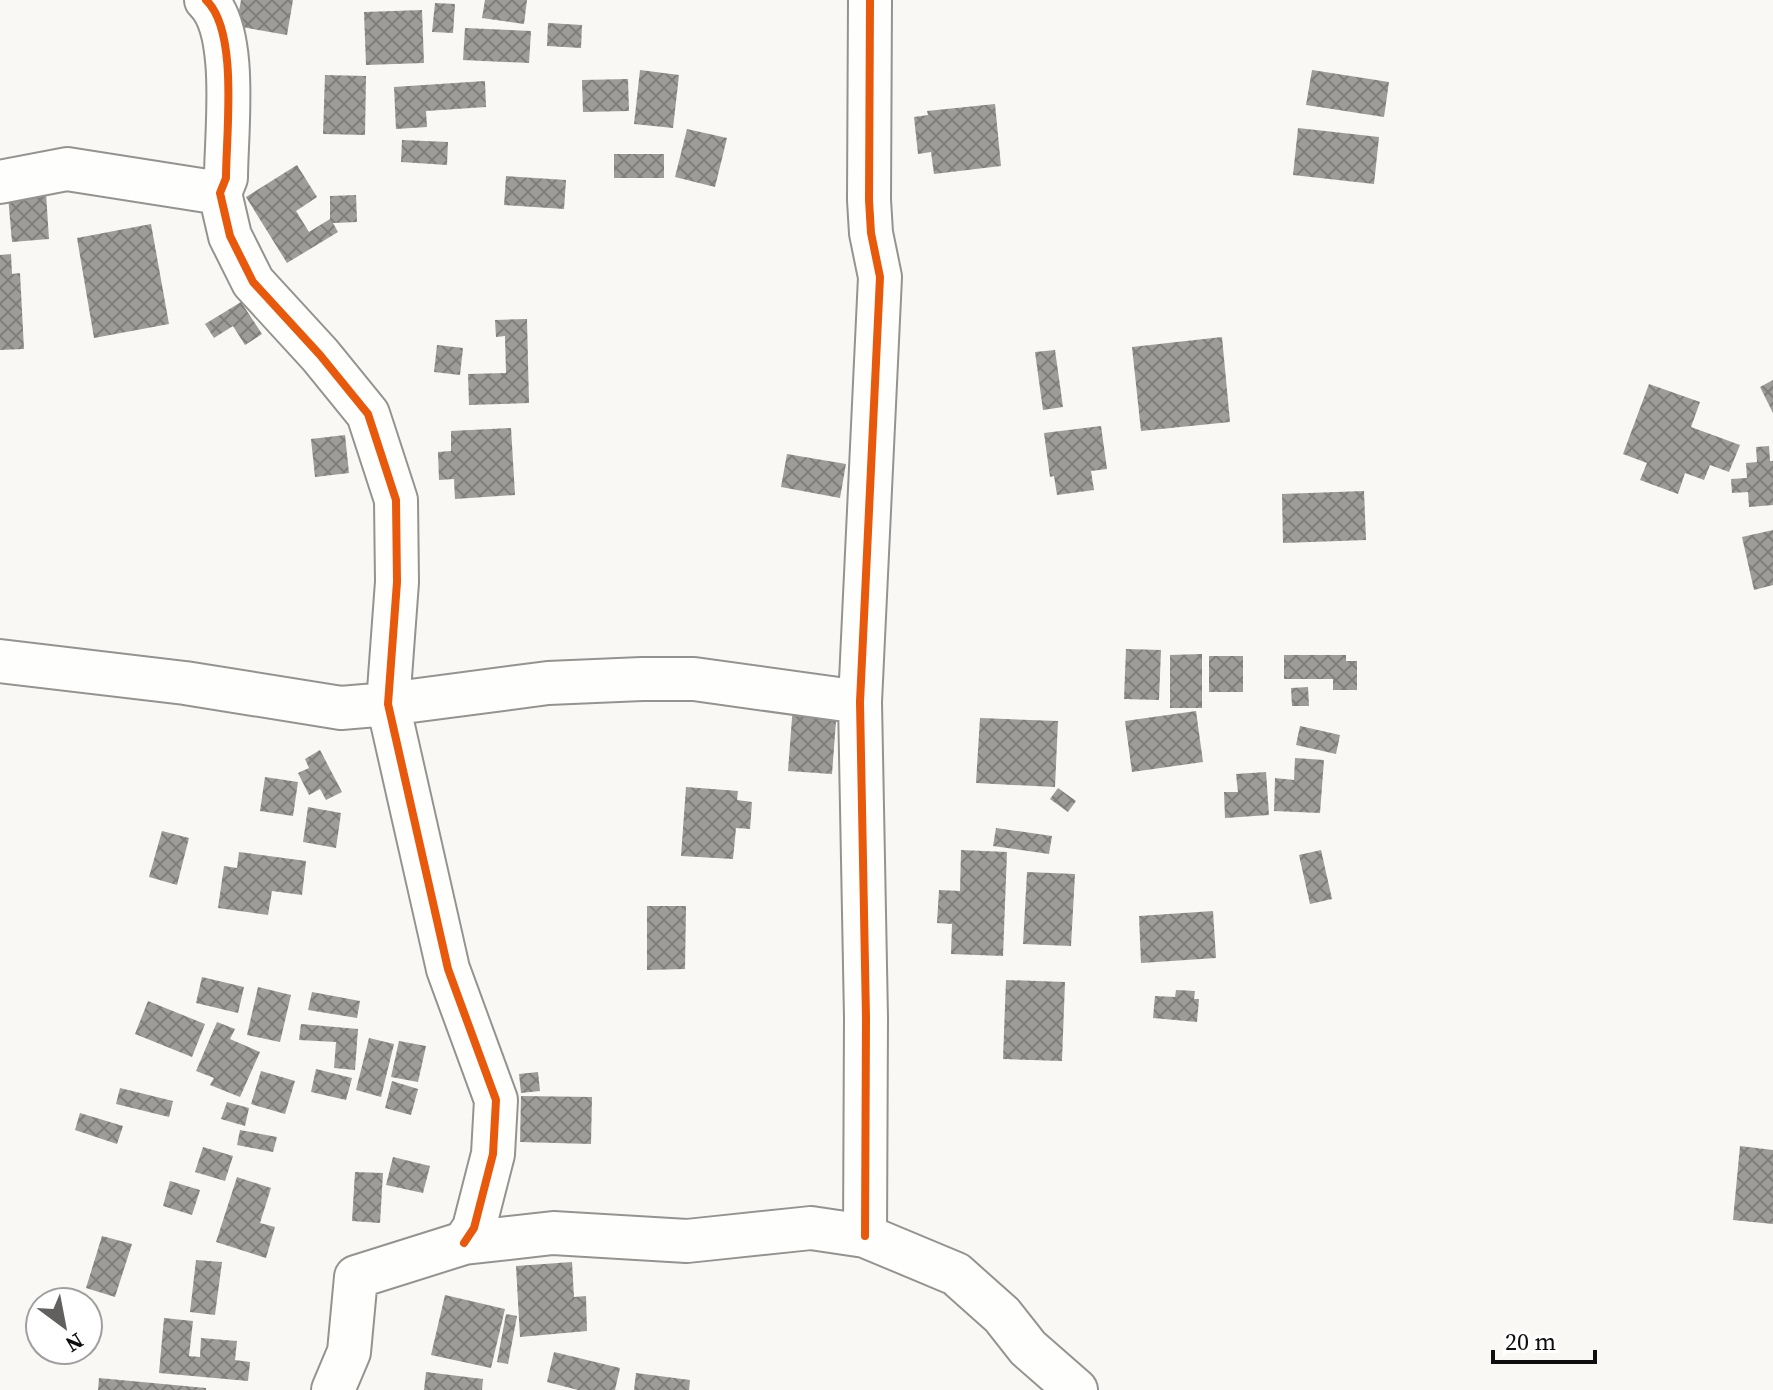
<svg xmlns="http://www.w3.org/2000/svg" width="1773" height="1390" font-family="'Source Serif 4',serif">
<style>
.building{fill:url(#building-cross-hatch)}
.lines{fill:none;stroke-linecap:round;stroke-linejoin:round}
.minor-casing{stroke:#949392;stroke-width:46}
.minor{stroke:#fefefd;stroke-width:42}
.cycleway-casing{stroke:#fff;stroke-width:13}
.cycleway{stroke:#e8590c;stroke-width:8}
</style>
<defs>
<pattern id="building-cross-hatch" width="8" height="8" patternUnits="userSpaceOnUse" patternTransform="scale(2)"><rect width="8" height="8" fill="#9e9c99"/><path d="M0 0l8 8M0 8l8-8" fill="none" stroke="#7f7e7b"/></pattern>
</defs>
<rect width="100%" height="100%" fill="#faf8f4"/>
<path class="building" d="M241 0H293L287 35 236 26Z
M485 0H527L524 24 482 18Z
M435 3 455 4 453 33 432 32Z
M422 10 424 63 366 65 364 12Z
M548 23 582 25 581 48 547 46Z
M465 28 531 31 529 63 463 60Z
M640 70 679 75 673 128 634 124Z
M1312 70 1389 82 1384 117 1306 105Z
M325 75 366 76 365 135 323 134Z
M628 79 629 111 583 112 582 80Z
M485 81 486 107 426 111 427 127 396 129 394 87Z
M995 104 1001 166 934 174 931 152 918 154 914 117 928 115 927 111Z
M1298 128 1379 137 1374 184 1293 175Z
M687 129 727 138 715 187 675 177Z
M402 140 448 142 447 165 401 162Z
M614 154H664V178H614Z
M297 165 317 197 296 211 309 232 330 219V196L356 195 357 222 333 223 338 232 287 263 246 197Z
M506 176 566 180 564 209 504 205Z
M46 193 49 239 12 242 8 196Z
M151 224 169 324 94 338 77 238Z
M11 254 12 274 20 273 24 349 0 350V255Z
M241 302 262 334 245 345 233 326 214 338 205 324Z
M527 319 529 403 469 405 468 374 506 373 505 336 496 337 495 320Z
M1222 337 1230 422 1141 431 1132 347Z
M437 345 463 348 460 375 434 372Z
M1055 350 1063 407 1043 410 1035 352Z
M1773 380V413L1760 387Z
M1649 384 1700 402 1691 427 1740 445 1729 472 1710 465 1704 480 1685 473 1678 494 1640 480 1647 463 1623 454Z
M1101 426 1107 469 1091 471 1094 490 1057 495 1054 476 1050 477 1044 433Z
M511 428 515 495 455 499 454 479 439 480 438 452 451 451V431Z
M345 435 349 473 315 477 311 439Z
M1769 446 1770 461H1773V505L1749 507 1748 492 1732 493 1731 479 1747 478 1746 463 1757 462 1756 447Z
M787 454 846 464 840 498 781 487Z
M1364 491 1366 540 1283 543 1282 494Z
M1773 530V585L1754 590 1742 537Z
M1126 649 1161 650 1159 700 1124 699Z
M1202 654V708H1170V655Z
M1284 655H1346V661H1357V690H1333V679H1284Z
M1209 656H1243V692H1209Z
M1308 687 1309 706H1292L1291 688Z
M793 705 837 708 832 774 788 771Z
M1196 711 1203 762 1132 772 1125 721Z
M980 718 1058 721 1055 787 976 783Z
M1300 726 1340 735 1336 754 1296 745Z
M320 750 342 792 326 800 320 789 309 795 298 773 309 768 305 759Z
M1295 758 1324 760 1320 813 1274 811 1275 778 1294 780Z
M1266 772 1269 815 1225 818 1224 792H1238L1236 774Z
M265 777 298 782 293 816 260 811Z
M686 787 738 791 737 800 752 802 750 829 736 828 733 859 681 856Z
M1058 788 1076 801 1068 812 1050 799Z
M308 807 341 813 336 848 303 842Z
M996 828 1052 836 1049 854 993 846Z
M162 831 189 838 177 885 149 877Z
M961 850 1007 852 1003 956 951 954 952 924 937 923 939 890 960 891Z
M1321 850 1332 899 1310 904 1299 855Z
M239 852 306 861 302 895 272 891 268 915 218 908 224 866 237 868Z
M1027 872 1075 874 1071 946 1023 944Z
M647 906H686L685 969 647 970Z
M1213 911 1216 958 1141 963 1139 916Z
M202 977 244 987 238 1013 196 1003Z
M1006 980 1065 982 1062 1061 1003 1059Z
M258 987 291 995 280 1042 247 1035Z
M1176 990 1195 991 1194 999H1199L1197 1022 1153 1018 1155 996 1175 997Z
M312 992 360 1001 357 1018 308 1010Z
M148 1001 205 1024 192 1057 135 1034Z
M217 1022 235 1029 230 1039 260 1052 240 1097 210 1085 214 1078 196 1071Z
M301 1024 358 1029 355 1070 334 1068 336 1042 299 1040Z
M369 1038 394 1044 381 1097 356 1090Z
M399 1041 426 1046 418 1082 391 1077Z
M316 1069 352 1078 346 1100 311 1092Z
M261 1071 295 1081 285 1114 251 1104Z
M538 1072 540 1091 521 1093 519 1074Z
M392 1081 418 1089 411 1115 385 1108Z
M120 1088 173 1101 169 1117 116 1104Z
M521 1096 592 1097 591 1144 520 1142Z
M227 1102 249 1108 245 1126 221 1119Z
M80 1113 123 1126 117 1144 75 1130Z
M240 1130 277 1137 273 1152 237 1145Z
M1740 1146 1773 1150V1224L1733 1220Z
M203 1147 233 1156 225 1181 195 1172Z
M393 1157 430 1166 423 1193 386 1185Z
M355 1172 383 1173 380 1223 352 1221Z
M237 1177 271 1188 260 1223 275 1227 266 1258 216 1242Z
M170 1181 200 1190 192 1215 163 1206Z
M102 1236 132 1244 115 1297 86 1288Z
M196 1260 222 1262 215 1315 190 1312Z
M572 1262 574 1297 586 1296 587 1331 520 1337 516 1266Z
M445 1295 505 1309 491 1368 431 1355Z
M506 1314 517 1316 508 1364 497 1362Z
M164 1318 193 1321 189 1356 200 1357 201 1338 237 1341 235 1360 250 1362 248 1381 159 1373Z
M554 1352 620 1368 615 1390H578L547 1382Z
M426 1372 483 1379 482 1390H424Z
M636 1373 690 1380 689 1390H634Z
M99 1378 206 1388V1390H98Z"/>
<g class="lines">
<defs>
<path id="minor" d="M206 0C239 31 226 133 226 178L220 193 230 236 253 282 320 355 368 414 396 500 397 582 388 704 448 969 496 1100 493 1154 474 1228 464 1243
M0 182 67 169 220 193
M0 661 185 683 341 708 388 704 548 683 642 679H694L860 702
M865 1236 866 1018 860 702 880 277 871 233 869 200 870 0
M333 1390 349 1352 356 1277 464 1243 553 1233 687 1241 811 1228 865 1236 956 1274 1002 1315 1028 1348 1076 1390"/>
</defs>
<use href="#minor" class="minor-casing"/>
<use href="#minor" class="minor"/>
<defs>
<path id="cycleway" d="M206 0C239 31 226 133 226 178L220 193 230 236 253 282 320 355 368 414 396 500 397 582 388 704 448 969 496 1100 493 1154 474 1228 464 1243
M865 1236 866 1018 860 702 880 277 871 233 869 200 870 0"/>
</defs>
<use href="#cycleway" class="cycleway-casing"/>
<use href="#cycleway" class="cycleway"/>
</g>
<g transform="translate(64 1326) rotate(148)"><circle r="38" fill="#ffffff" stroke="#9f9f9f" stroke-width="2"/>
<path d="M0-6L14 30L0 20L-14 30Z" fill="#61605e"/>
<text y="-12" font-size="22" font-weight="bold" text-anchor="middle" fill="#0e0e0e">N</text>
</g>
<path d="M1493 1350v12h102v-12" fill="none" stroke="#0e0e0e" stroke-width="4"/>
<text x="1505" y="1350" font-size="24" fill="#0e0e0e" stroke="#ffffff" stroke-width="6" paint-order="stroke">20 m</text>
</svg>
